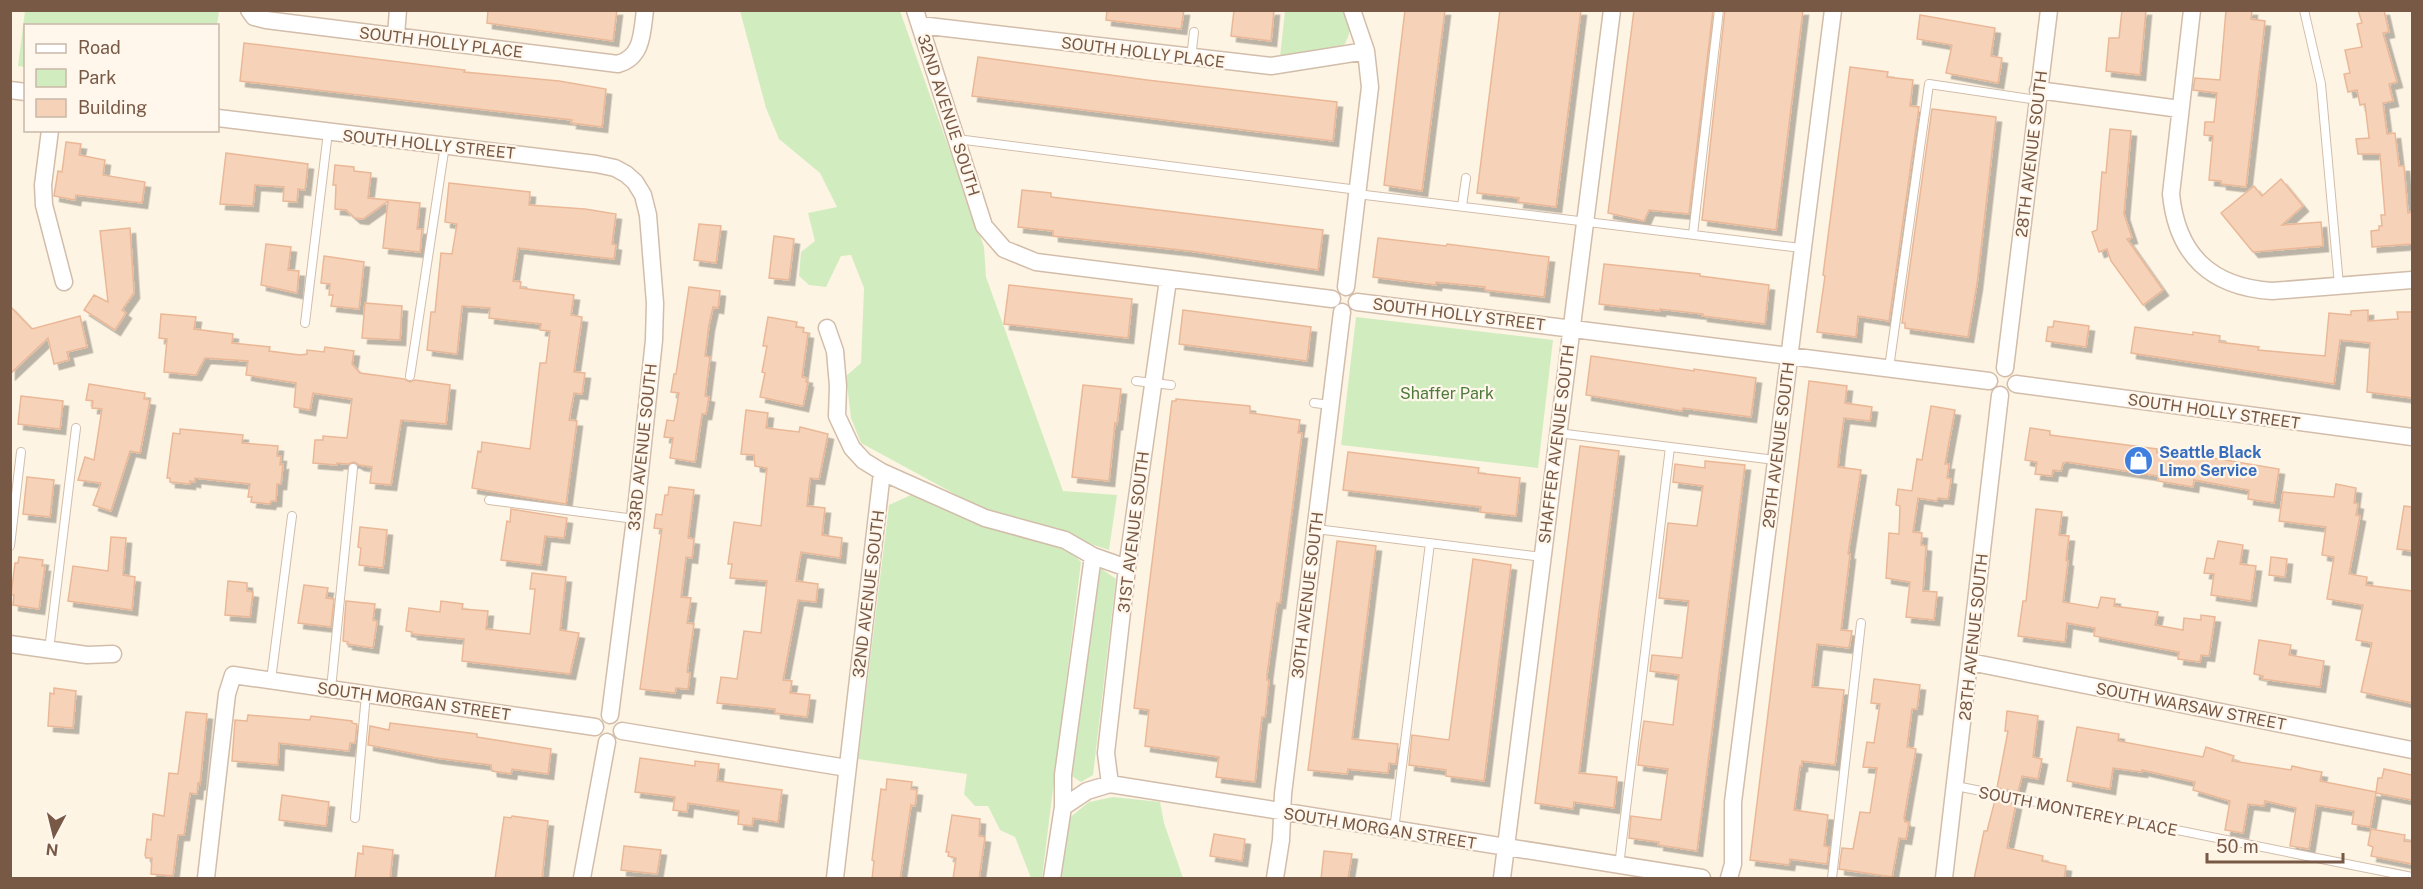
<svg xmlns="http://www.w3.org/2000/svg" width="2423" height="889" font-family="'Public Sans',sans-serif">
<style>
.green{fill:#d1edc0}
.building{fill:#f6d2b8;stroke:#eab897;stroke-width:1.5;filter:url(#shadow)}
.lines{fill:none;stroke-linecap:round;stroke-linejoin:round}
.service-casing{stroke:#d2bdaa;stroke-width:10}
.minor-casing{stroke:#d2bdaa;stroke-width:19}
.service{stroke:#fff;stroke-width:8}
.minor{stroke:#fff;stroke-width:16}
.labels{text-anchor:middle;stroke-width:4.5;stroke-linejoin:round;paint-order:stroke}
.street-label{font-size:16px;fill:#785946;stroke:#fff7eb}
.park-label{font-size:16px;fill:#4c7a3b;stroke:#fff7eb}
.shop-label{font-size:16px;font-weight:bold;fill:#366cbe;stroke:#fff7eb;text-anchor:start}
</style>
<defs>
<filter id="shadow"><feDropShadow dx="5.5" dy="5.5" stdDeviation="0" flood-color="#0004"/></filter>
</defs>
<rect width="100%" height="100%" fill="#fef4e3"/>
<path class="green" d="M25 11V10L219 11 217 25 26 26 25 67 18 66Z
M740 11H900L984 247 986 277 1063 491 1117 495 1109 550 996 513 964 499 861 443 851 418 846 376 861 363 864 288 851 255 841 256 826 287 809 285 799 276 801 252 815 241 808 213 837 207 820 173 779 139 766 108Z
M1285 11H1343C1349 25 1353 31 1344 45L1292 56 1280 57Z
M1356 317 1553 340 1538 468 1341 445Z
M913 494 981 525 1070 551 1081 562 1042 878H1031L1015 837 1000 830 988 806H975L964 794 967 774 858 759 889 505Z
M1099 567 1116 579 1093 775 1081 782 1072 776Z
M1113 797 1160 802 1164 823 1183 878H1060L1068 819 1089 802Z"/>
<path class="building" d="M488 10H617L613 41 487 23Z
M1107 10H1184L1181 29 1106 20Z
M1234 10H1274L1271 41 1231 36Z
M1405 10H1445L1422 191 1384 185Z
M1500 10H1581L1556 207 1518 202 1519 198 1477 193Z
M1634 10H1713L1689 214 1649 210 1644 221 1608 213Z
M1725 10H1803L1776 230 1702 220Z
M2122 10H2146L2140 75 2106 71 2109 38H2119Z
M2226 10H2252L2251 19 2265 21 2246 187 2221 184V181L2209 180 2213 136 2204 135 2205 122H2214L2217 93 2193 90 2195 78 2220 80Z
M2358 10H2384L2389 32 2383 33 2397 82 2389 84 2393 101 2383 103 2387 134 2395 133 2399 166H2404L2408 213 2412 212V244L2372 247 2371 231 2379 230V226H2382L2381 215H2385L2380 154H2358L2356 139 2369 138 2365 104 2360 105 2357 90 2348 92 2344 74 2350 73 2345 50 2362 47 2357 24 2362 23Z
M1920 15 1995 28 1991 56 2002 58 1998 83 1946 73 1952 45 1917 39Z
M244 43 465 70 464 72 559 81 606 89 602 127 571 123 572 120 240 81Z
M978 57 1147 80 1337 102 1333 141 972 96Z
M1850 67 1888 72 1887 77 1913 80 1910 106 1919 107 1889 321 1858 316 1856 337 1817 332 1825 276 1823 275Z
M1932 109 1996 117 1977 284 1968 337 1905 328V323H1902Z
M2110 129 2131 131 2124 214 2132 238 2127 239 2163 290 2143 305 2111 261 2107 249 2099 252 2092 232 2097 230 2102 172 2106 173Z
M66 142 81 144 79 155 105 160 103 175 145 182 142 203 76 195 75 200 54 196 58 171 62 172Z
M226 153 308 164 305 190 298 189 297 202 283 201 284 187 255 185 253 206 220 204Z
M335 165 354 167V171L371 173 368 198 420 203 417 229H422L420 252 383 248 388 201 363 219 355 218 346 210 335 209 336 185H333Z
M2281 179 2303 206 2282 225 2321 222 2323 246 2253 252 2221 213 2254 186 2262 196Z
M449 183 530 192 529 205 585 209 616 214 612 244 616 245 614 259 518 248 513 281 521 282 520 288 574 295 571 315 582 317 574 372 585 373 582 394 574 393 569 420 577 421 566 504 472 488 478 451 481 452 482 442 530 449 540 363H546L550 331 540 330 541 324 489 318 490 308 462 306 457 354 427 350 431 312H435L441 253 452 254 457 224 445 222Z
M1022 190 1051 193V197L1323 230 1318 270 1190 251 1053 236V231L1018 227Z
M699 224 721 226 716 263 694 260Z
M130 228 134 293 122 310 126 313 115 330 84 310 94 295 108 302 100 231Z
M774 236 794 239 789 280 769 278Z
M1378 238 1446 246 1447 244 1549 257 1544 297 1485 290V287L1436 282V285L1373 277Z
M266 244 291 247 288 270 299 271 297 293 261 285Z
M324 256 364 262 359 309 331 306 333 295H329L330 284 321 283Z
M1604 264 1700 274V276L1769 285 1765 324 1702 316 1703 314 1660 309V311L1599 304Z
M1009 285 1132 299 1128 338 1004 324Z
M689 287 720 291 718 308 713 307 709 325 705 356 710 357 705 396 709 397 706 414H702L695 462 670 458 673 438 664 437 667 420 674 421 679 393 671 392 674 374H676Z
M365 303 402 306 400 340 362 338Z
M10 306 32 329 80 316 87 347 67 352 69 360 54 364 48 338 10 374Z
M1183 310 1311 327 1307 361 1179 344Z
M2368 310V321L2398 319 2397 312H2412V398L2367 392 2370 343 2340 340 2334 384 2131 353 2135 327 2193 335V332L2220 336 2219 342 2259 347 2258 350 2325 356 2329 313 2351 315V311Z
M161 314 196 317 194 329 233 334 232 343 270 347 269 351 300 355 307 354V350L324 352 325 347 354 351 352 364 360 373 404 379 410 382 415 380 450 385 446 424 401 420 391 485 370 483 372 467 359 465 354 462 348 464 337 463V465L313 463 315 440H323V436L347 438 352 399 313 393 310 410 294 407 296 383 246 375 248 361 205 358 196 375 164 372 167 339 159 338Z
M768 317 797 322 796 327 804 328 803 332 808 333 802 377 807 378 806 382H808L803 406 760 397 765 373 762 372 767 346H763Z
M2054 321 2089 326 2086 347 2046 341 2048 327H2053Z
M1591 356 1694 371V369L1756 378 1751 417 1683 408 1682 411 1586 395Z
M1809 381 1847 386 1845 403 1872 407 1870 421 1844 418 1840 447 1838 467 1861 470 1848 554H1850L1841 630 1852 631 1849 648 1817 644 1812 687 1844 690 1835 765 1802 761V766H1800L1794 810 1828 815 1824 846 1829 847 1827 864 1790 859 1789 865 1750 860Z
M89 384 145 393 144 399 150 400 140 453 130 451 111 511 93 505 101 483 78 480 85 457 94 460 102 409 92 408 93 401 86 400Z
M1083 385 1121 389 1117 424 1115 423 1109 481 1072 477Z
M21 396 63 401 60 429 18 424Z
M1176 399 1250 406V413L1300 420 1298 433H1302L1292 511 1280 603H1277L1276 609 1267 675V680H1269L1265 717H1262L1261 724 1255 782 1216 777 1219 757 1145 746 1149 710 1134 708 1172 401H1176Z
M1931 406 1955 410 1945 464H1949L1947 478 1951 479 1948 499 1938 498 1937 501 1918 498 1913 532 1922 533 1921 545 1926 546 1923 591 1937 592 1934 620 1906 617 1910 582 1886 578 1889 533 1899 534 1900 506 1896 505 1898 489 1912 491 1917 459 1922 460Z
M746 410 768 413 766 428 799 432 800 427 828 434 819 479 810 478 807 506 825 508 822 535 842 538 840 558 801 552 796 581 818 584 816 602 798 600 783 680 792 681 790 693 810 695 807 717 775 713V709L717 703 721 677 737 679 744 631 761 633 767 581 730 578 732 564H728L734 522 761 526 767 468 755 466 754 455 741 454Z
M2030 428 2050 431V435L2157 449V453L2183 457 2184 453 2279 469 2274 503 2248 499 2249 490 2194 480 2193 487 2158 481 2159 476 2067 462 2063 463 2061 471 2053 470 2052 476 2035 474 2037 462 2025 460Z
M180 429 243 435 242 443 278 446 277 456H281L280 465 283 464 281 484H277L276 501H271L270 504 251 502 252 497H248L250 484 195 478V482L190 481V484L170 482V478H167L173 433 180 434Z
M1580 446 1619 451 1579 773 1617 777 1614 808 1574 802 1573 809 1535 803Z
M1348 452 1479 468 1478 473 1520 478 1516 516 1480 512 1481 507 1343 490Z
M1705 461 1745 465 1697 851 1658 845 1659 842 1629 838 1631 816 1661 820 1668 769 1638 765 1640 748 1644 721 1673 725 1679 675 1650 671 1652 655 1682 658 1688 609 1689 601 1659 598 1668 523 1697 526 1703 486 1673 482 1675 464 1705 468Z
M27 477 54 480 50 517 23 514Z
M2336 484 2356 488 2354 503 2358 504 2356 515 2360 516 2349 574 2367 577 2366 585 2412 591V703L2361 692 2372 643 2356 640 2363 605 2327 599 2334 557 2322 555 2326 527 2279 521 2283 492 2334 497Z
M669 487 694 490 688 538 694 539 692 558 686 557 681 597 691 598 687 623 694 624 687 672 690 673 688 689 676 688 675 693 640 689 662 529 654 528 656 514 662 515 665 495H668Z
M2404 506 2412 507V551L2397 549Z
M511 509 567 518 564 538 545 536 541 565 501 560 507 521 510 522Z
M2036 509 2062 512 2059 535 2069 536 2066 560 2068 561 2063 602 2098 608 2101 597 2115 599 2114 606 2158 612 2155 625 2183 630 2184 618 2201 620V615L2215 617 2209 656 2201 655 2200 662 2178 659 2179 652 2094 636 2095 628 2067 623 2065 642 2018 636 2023 601H2026Z
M360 527 387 530 383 568 359 565 361 548 358 547Z
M111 537 126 538 123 575 135 577 132 610 68 601 73 566 108 571Z
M1337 541 1376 546 1352 739 1398 744 1396 764 1389 763 1388 773 1348 769 1347 774 1308 770Z
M2218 541 2243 545 2240 564 2256 566 2251 601 2211 595 2214 574 2204 573 2207 558 2214 559Z
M19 557 43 560 42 566H45L39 609 13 605 14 595H11L15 563H18Z
M2271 557 2287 559 2285 577 2269 575Z
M1473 559 1511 565 1484 781 1446 776V770L1409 765 1412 735 1449 740Z
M532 573 566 577 560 630 579 633 570 674 462 661 464 639 412 634V632L406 631 409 608 440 612 441 601 463 604 462 609 488 611 486 629 530 634 535 589H530Z
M228 581 247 583V591L253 592 250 617 225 615Z
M304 585 328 588 326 598 334 599 331 627 298 623Z
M346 601 375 604 373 620 377 621 373 648 347 644 348 642 343 641Z
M2259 640 2291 645 2289 655 2324 661 2320 687 2262 679 2263 676 2254 674Z
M1874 679 1920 685 1917 709H1912L1907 747 1916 749 1904 818 1905 822H1909L1906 839 1899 838 1892 877 1839 869 1842 848 1853 849 1860 812 1870 813 1877 768 1863 767 1867 742 1874 743 1880 704 1871 703Z
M54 688 76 691 73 728 48 726 50 693 54 694Z
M2007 711 2038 716 2033 757 2042 759 2038 779 2022 776 2018 792 1997 788 2008 731H2005Z
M186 712 207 714 200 784 198 783 197 794 190 793 184 835H178L173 876 151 874 152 858H146L145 855 147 839 151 840 153 814 164 816 169 773 178 774Z
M248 715 310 720 311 716 352 721V723L357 724 355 743H350L349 751 279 743 278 765 232 761 235 720 247 721Z
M390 723 477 734V737L551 749 548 774 512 769 511 774 492 771 491 765 436 758 368 745 370 726 389 730Z
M2077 727 2119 734 2118 741 2203 757 2206 747 2234 756 2232 761 2291 770 2292 766 2310 770 2322 772 2320 781 2376 792 2378 778H2382L2384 769 2412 775V798L2411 800 2376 793 2370 827 2352 824 2354 811 2316 805 2309 849 2290 846 2296 808 2265 801 2264 806 2248 804 2243 833 2225 830 2230 801 2193 790 2195 782 2142 770V772L2113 768 2110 789 2067 781Z
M640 758 695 766V761L719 764 717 781 782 790 778 822 753 818 752 826 738 824 739 811 688 803 687 812 673 810 675 797 635 792Z
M887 779 912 782 911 789 917 790 915 806 911 805 900 879H872L874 861 872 860 881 789 886 790Z
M282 795 329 802 326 826 279 820Z
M1995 800 2016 804 2007 848 2043 856 2042 861 2066 866 2064 879H1974L1984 831H1987Z
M952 815 980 819 979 836 985 837 979 879H953L956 858 948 856 949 852H946Z
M512 816 548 821 542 879H495L504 817 511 818Z
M2371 829 2405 835 2404 841 2412 842V864L2371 856 2373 847 2368 845Z
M1214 834 1245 839 1242 861 1210 856Z
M363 846 393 850 390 879H355L358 853 363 854Z
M624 846 661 850 657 874 621 870Z
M1324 851 1352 854 1348 879H1321Z"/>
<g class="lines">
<defs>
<path id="service" d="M2304 10 2321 84 2339 285
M1191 58 1194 32
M957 139 1358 190
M1357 194 1801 248
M1462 206 1466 178
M1693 234 1719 10
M305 323 328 132
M1889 368 1929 84 2037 100
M410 376 445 145
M1136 381 1171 385
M1314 403 1331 405
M1558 433 1775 460
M489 500 635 519
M1316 529 1542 557
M10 546 21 452
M49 650 76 428
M271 680 292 516
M331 689 353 468
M1956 786 2412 877
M355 818 366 694
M1394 830 1430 543
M1619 866 1670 447
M1832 878 1861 623"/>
<path id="minor" d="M249 10 254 17 266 20 618 64C643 57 642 32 645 10
M915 10 984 226 1004 249 1036 262 1332 299
M2192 10 2171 194C2177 255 2211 287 2272 291L2412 280
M920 25 1271 66 1366 51
M396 35 398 10
M10 90 26 92
M2038 90 2180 109
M218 118 596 164 615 168 626 174 635 182 643 195 648 215 655 303 654 340 635 519 610 715
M50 130 43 185 44 205 64 282
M1346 287 1370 87 1366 51 1352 10
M1357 302 1989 381
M827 328 835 351 838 386 837 416 852 448 864 461 882 472 835 878
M2005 368 2049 10
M2016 384 2412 437
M882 472 985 518 1065 540 1093 556 1127 568
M10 644 87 655 113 654
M1970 662 2412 750
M622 731 847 768
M1110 784 1106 753 1127 568 1168 280
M1063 807 1087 791 1110 784 1702 878
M206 878 227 694 233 675 595 727
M582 878 607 742
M1052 878 1063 807V775L1093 556
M1275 878 1281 840 1283 794 1342 312
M1502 878 1612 10
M1729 878 1733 864V802L1833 10
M1944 878 2000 395"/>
</defs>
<use href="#service" class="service-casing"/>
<use href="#minor" class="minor-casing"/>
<use href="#service" class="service"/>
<use href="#minor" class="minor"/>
</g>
<defs>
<symbol id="shop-disc" viewBox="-11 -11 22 22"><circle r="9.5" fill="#3f7fe0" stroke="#fff7eb"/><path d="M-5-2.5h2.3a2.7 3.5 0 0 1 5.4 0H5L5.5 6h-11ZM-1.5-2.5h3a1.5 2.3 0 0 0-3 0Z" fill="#fff"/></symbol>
</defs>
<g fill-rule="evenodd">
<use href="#shop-disc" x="2122" y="444" width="33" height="33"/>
</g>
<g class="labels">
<g class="street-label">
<text transform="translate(441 42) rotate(7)" y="6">SOUTH HOLLY PLACE</text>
<text transform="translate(1143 52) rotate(7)" y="6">SOUTH HOLLY PLACE</text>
<text transform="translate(949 115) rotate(72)" y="6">32ND AVENUE SOUTH</text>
<text transform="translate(429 144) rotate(6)" y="6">SOUTH HOLLY STREET</text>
<text transform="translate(2031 154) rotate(-83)" y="6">28TH AVENUE SOUTH</text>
<text transform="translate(1459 314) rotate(7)" y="6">SOUTH HOLLY STREET</text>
<text transform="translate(2214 411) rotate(8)" y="6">SOUTH HOLLY STREET</text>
<text transform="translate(1556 444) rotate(-83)" y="6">SHAFFER AVENUE SOUTH</text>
<text transform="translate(1778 445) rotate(-83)" y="6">29TH AVENUE SOUTH</text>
<text transform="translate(642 447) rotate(-84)" y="6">33RD AVENUE SOUTH</text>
<text transform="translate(1133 532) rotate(-83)" y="6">31ST AVENUE SOUTH</text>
<text transform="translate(868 594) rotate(-83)" y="6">32ND AVENUE SOUTH</text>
<text transform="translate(1307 595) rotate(-83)" y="6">30TH AVENUE SOUTH</text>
<text transform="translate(1973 637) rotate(-84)" y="6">28TH AVENUE SOUTH</text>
<text transform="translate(414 701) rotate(8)" y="6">SOUTH MORGAN STREET</text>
<text transform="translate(2191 706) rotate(11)" y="6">SOUTH WARSAW STREET</text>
<text transform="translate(2078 811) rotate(11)" y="6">SOUTH MONTEREY PLACE</text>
<text transform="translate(1380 828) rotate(9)" y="6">SOUTH MORGAN STREET</text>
</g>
<g class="park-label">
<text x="1447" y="399">Shaffer Park</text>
</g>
<g class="shop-label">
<text x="2159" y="458">Seattle Black<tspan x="2159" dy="18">Limo Service</tspan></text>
</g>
</g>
<rect width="2423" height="889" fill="none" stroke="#785946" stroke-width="24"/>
<rect x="24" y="24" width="195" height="108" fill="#fff7eb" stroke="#c9b8a9" stroke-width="1.5"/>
<rect x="36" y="44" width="30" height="9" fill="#ffffff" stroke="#c9b8a9" stroke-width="1.5"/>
<text x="78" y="54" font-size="18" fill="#785946">Road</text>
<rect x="36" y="69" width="30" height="18" fill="#d1edc0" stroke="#c9b8a9" stroke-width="1.5"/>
<text x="78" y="84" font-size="18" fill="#785946">Park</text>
<rect x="36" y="99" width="30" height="18" fill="#f6d2b8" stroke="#c9b8a9" stroke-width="1.5"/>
<text x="78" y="114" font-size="18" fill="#785946">Building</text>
<g transform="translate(54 835) rotate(187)" stroke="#fff7eb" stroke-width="4.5" paint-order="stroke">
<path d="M0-4.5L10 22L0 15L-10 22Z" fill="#785946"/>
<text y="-9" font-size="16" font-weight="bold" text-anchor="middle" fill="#785946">N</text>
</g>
<path d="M2207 853v9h136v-9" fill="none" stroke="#785946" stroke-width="3"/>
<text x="2216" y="853" font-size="18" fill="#785946" stroke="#fff7eb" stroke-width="4.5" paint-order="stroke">50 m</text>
</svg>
